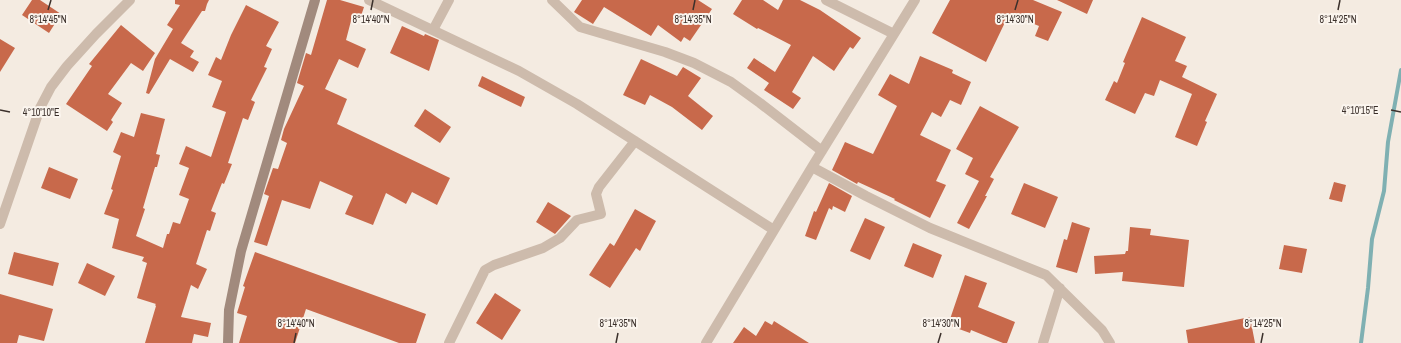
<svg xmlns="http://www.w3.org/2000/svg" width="1401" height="343" font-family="'Archivo Narrow',sans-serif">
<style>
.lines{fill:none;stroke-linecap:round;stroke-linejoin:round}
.stream{stroke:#7fb0b2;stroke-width:4}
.building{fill:#c8694b}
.street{stroke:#cdbbac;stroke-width:10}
.secondary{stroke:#a18a7d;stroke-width:10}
.ticks{fill:none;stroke:#3b302b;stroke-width:1.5}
.ticks-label{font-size:10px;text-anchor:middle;fill:#3b302b;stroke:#fbf5ee;stroke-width:4;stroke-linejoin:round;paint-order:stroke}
</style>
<rect width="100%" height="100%" fill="#f4ebe1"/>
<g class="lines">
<path class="stream" d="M1361 343 1368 288 1372 239 1384 191 1388 142 1401 70"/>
</g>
<path class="building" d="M32 0H40L61 14 49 33 22 15Z
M175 0H209L207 4 205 11H202L181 43 194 51 190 57 199 62 193 72 170 59 149 94 146 93 155 59 173 29 167 25 180 5 175 4Z
M327 0H340L364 7 360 19 352 17 346 40 366 49 358 68 339 59 325 89 347 99 337 124 450 178 437 205 412 192 406 204 386 193 373 225 345 214 353 196 320 181 310 209 282 200 267 246 254 242 269 196 264 194 273 168 278 169 287 143 281 140 284 129 304 86 297 83 306 53 311 55Z
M582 0H698L712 9 690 41 684 37 681 42 658 25 651 36 604 7 593 24 574 12Z
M742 0H763L778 10 783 0H800L820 10 861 38 853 49 850 47 834 71 813 56 792 92 801 98 793 109 764 90 769 83 747 68 754 58 775 72 791 45 758 28 757 29 733 14Z
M950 0H1033L1062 12 1048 41 1035 36 1039 26 1009 14 986 62 932 33Z
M1057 0H1093L1087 14Z
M246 5 279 22 266 46 272 49 264 67 267 68 251 100 255 102 248 120 243 118 228 163 232 164 224 184 222 183 211 211 216 213 210 231 207 230 196 264 207 269 198 289 191 285 181 317 211 323 208 337 194 334 192 343H145L156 306 155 305 156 304 137 298 147 263 142 261 144 257 112 248 119 219 104 214 113 190 111 189 121 156 113 152 121 132 134 137 141 113 165 119 156 154 160 155 157 167H155L143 208 145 209 136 236 163 248 167 234H169L173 222 180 224 189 199 179 195 189 168 179 164 186 146 211 157 226 112 212 107 222 81 208 75 216 57 221 60 231 35Z
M1142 17 1186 37 1175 61 1187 66 1182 77 1217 94 1205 121 1207 122 1197 146 1175 137 1192 94 1160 80 1154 96 1145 93 1135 114 1105 100 1114 81 1117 83 1125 63 1123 62Z
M121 25 155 53 143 71 131 63 108 94 122 103 111 120 113 122 107 131 66 104 92 66 89 64Z
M402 26 424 36 425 34 439 40 429 71 390 53Z
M0 39 15 48 0 72Z
M920 56 953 70 952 73 971 82 961 105 950 100 941 117 932 112 920 135 951 150 936 181 946 185 930 218 894 200 895 199 858 182 857 184 832 170 845 142 873 154 897 106 878 95 890 74 909 84Z
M641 59 677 76 683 67 701 78 688 96 713 116 702 130 672 107 650 95 645 105 623 95Z
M482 76 525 97 521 107 478 86Z
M980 106 1019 127 990 177 994 179 985 196H987L969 229 957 223 979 181 965 174 973 158 956 149Z
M425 109 451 127 440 143 414 126Z
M49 167 78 179 70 199 41 188Z
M1334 182 1346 185 1342 202 1329 199Z
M829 183 852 196 845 212 833 206 832 210 829 208 816 240 805 236 814 211 816 212Z
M1024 183 1058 197 1045 228 1011 214Z
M548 202 571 216 555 234 536 222Z
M635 209 656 221 640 251 636 248 610 288 589 275 610 243 614 246Z
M865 218 885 227 870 260 850 251Z
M1072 222 1090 228 1077 273 1056 267 1064 239 1067 240Z
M1130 227 1151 229 1150 235 1189 240 1184 287 1122 281 1123 272 1095 274 1094 256 1125 254 1126 251H1128Z
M913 243 942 255 933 278 904 266Z
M1284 245 1307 249 1302 273 1279 269Z
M14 252 59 263 53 286 8 274Z
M255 252 426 314 416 343H399L306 309 295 343H239L247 316 237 313 245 287 243 286Z
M87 263 115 276 105 296 78 283Z
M965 275 987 283 978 307 1015 322 1007 343H1003L971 330 970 333 948 325Z
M495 293 521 310 502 340 476 323Z
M0 294 53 309 44 341 19 335 17 343H0Z
M1250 317 1255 343H1188L1186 330Z
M765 321 772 325 774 321 809 343H733L744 327 756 336Z"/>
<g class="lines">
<path class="street" d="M369 0 519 71 577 104 774 230
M552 0 580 27 665 52 694 63 731 82 760 103 822 151
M826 0 894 34
M433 30 449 0
M812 167 866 196 930 228 1046 275 1102 330 1110 343
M0 224 40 108 51 87 67 66 96 34 130 0
M449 343 485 270 494 265 543 248 560 238 577 220 601 214 596 194 599 187 635 141
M706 343 812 167 915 0
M1043 343 1060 288"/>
<path class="secondary" d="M228 343 229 310 241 251 315 0"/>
</g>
<path class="ticks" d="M48 10 51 0M371 10 373 0M693 10 695 0M1015 10 1018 0M1338 10 1340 0M0 110 10 112M1391 110 1401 112M294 343 296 333M616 343 618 333M938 343 941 333M1261 343 1263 333"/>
<g class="ticks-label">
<text x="48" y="23">8°14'45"N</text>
<text x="371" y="23">8°14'40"N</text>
<text x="693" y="23">8°14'35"N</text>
<text x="1015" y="23">8°14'30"N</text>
<text x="1338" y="23">8°14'25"N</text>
<text x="1360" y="114">4°10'15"E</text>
<text x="41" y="116">4°10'10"E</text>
<text x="296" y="327">8°14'40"N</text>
<text x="618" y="327">8°14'35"N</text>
<text x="941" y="327">8°14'30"N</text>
<text x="1263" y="327">8°14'25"N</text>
</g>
</svg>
